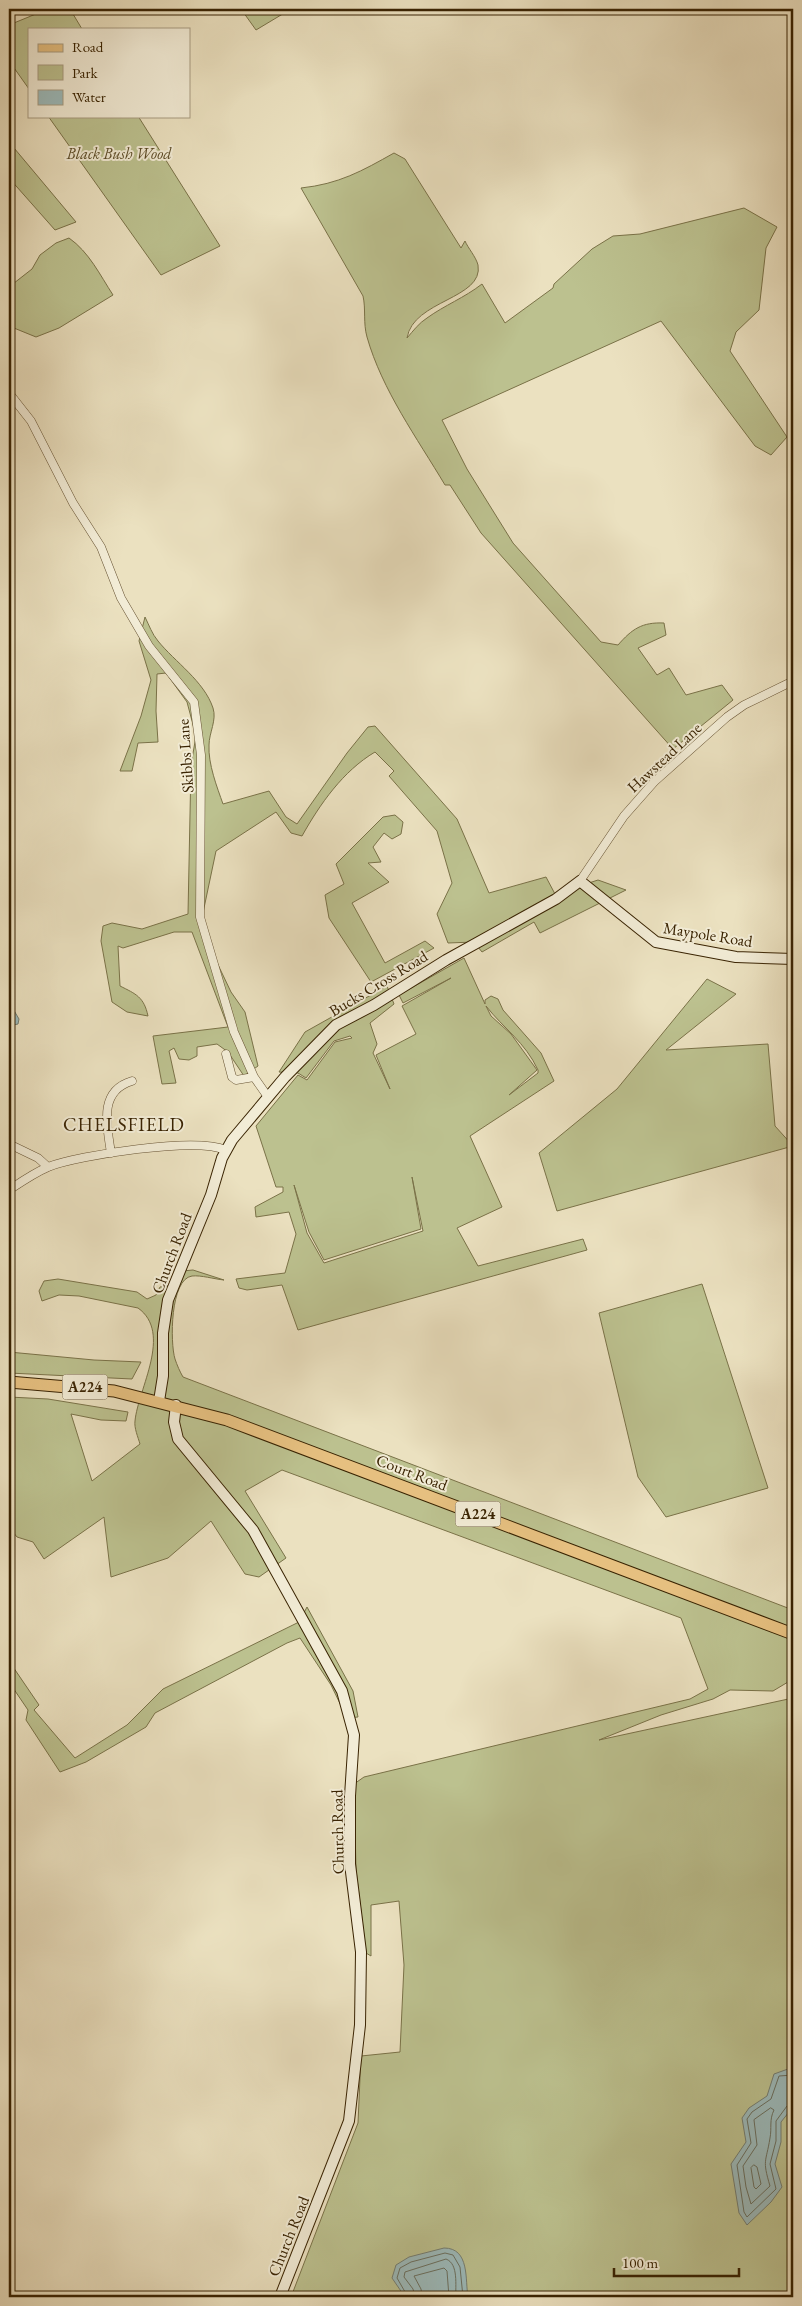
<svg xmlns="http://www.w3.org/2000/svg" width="802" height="2306" font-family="'EB Garamond',serif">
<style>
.green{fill:#bcc18f;stroke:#7a7248;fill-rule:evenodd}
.water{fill:#9cbbbc;stroke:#747e72}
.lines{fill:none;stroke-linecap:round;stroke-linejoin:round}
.shore{stroke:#6a6f5f;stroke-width:1}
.street-casing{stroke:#665232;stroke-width:9}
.secondary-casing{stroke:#392302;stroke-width:12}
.primary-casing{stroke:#392302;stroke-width:13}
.street{stroke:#f2ecd6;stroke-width:8}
.secondary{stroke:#f2ecd6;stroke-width:10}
.primary{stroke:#e6c080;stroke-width:11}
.labels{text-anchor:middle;stroke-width:4;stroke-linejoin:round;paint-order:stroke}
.shield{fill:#f2ecd6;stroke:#705f42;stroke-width:1}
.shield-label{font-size:15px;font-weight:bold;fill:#392302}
.park-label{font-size:16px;font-style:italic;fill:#5a4a25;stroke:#f2ecd6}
.street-label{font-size:16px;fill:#392302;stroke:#f2ecd6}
.quarter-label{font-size:19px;letter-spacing:1px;fill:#392302;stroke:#f2ecd6}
</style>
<rect width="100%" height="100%" fill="#ebe1c0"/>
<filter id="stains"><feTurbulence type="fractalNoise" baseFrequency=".004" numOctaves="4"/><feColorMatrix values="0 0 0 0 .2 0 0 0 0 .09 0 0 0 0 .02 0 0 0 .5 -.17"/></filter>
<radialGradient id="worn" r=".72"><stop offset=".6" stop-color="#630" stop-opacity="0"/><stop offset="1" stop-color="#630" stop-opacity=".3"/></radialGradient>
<path class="green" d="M48 9H70L82 29H29V89L12 65 9 67V25Z
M241 9H291L256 30Z
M48 116H138L220 246 161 275Z
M9 142 76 222 55 230 9 178Z
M394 153 405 159 461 248 465 241C468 248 476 257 478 265 484 299 413 300 407 338 413 331 419 323 427 318 445 305 464 298 482 284L505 323 553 288 554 284 592 249 613 236 640 234 744 208 777 227 766 248 759 310 736 332 730 351 787 437 771 455 755 446 661 321 442 420 467 469 513 543 601 642 618 645C632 629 642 622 664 623L666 635 638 648 657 675 669 668 686 695 722 685 733 700 673 749 481 533 450 485H445C417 438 382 390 367 337 363 323 366 309 363 296L301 188C339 184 362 171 394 153Z
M69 238C89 252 100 275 113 295L59 328 36 337 9 326V287L32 269 40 255 56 243Z
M145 617C149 625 152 634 158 641 175 662 204 681 213 708 217 720 209 733 209 745 208 764 217 787 223 804L269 791 286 817 297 824 347 753 368 727 375 726 457 819 489 893 546 877 555 894 598 880 626 890 540 933 534 922 482 952 474 942 448 943 437 914 452 883 437 831 389 776 394 771 375 752C343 771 320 804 302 836L291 833 276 812 216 851 200 927 231 992 245 1012 258 1066 244 1076 228 1052 217 1044 197 1047V1056L189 1060 179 1059 174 1048 169 1051 176 1083 162 1084 153 1036 228 1027 192 932H174L123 948 118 946 120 986C136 994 144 997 148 1016L127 1012 112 1002 101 941 103 926 112 923 142 929 188 914 191 765 196 736 187 702 166 673 157 674 156 711 158 742 138 743 132 771H120L141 716 151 680 139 641Z
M395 815 403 822 401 834 392 839 384 833 373 847 381 862 368 863 389 882 352 903 385 963 425 941 434 948 371 982 329 918 325 895 344 884 336 864 383 817Z
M464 958 485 1004V1000L491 996 498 999 503 1010 541 1053 554 1081 470 1136 502 1207 457 1228 478 1266 583 1239 587 1250 298 1330 282 1285 247 1290 239 1288 236 1279 285 1273 296 1234 289 1212 256 1217 255 1207 283 1192V1187H276L256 1126 298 1075 307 1080 335 1042 352 1038 350 1036 334 1041 306 1078 298 1073 279 1072 305 1032 387 986 394 1004 370 1023 377 1044 373 1053 390 1089 376 1055 416 1034 402 1006 451 978 403 1003 399 995ZM486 1006C504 1029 525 1042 538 1070V1073L509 1095 537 1070 511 1034 491 1016ZM412 1177 423 1231 324 1263 307 1233 294 1185 309 1232 324 1260 421 1229Z
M707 979 736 994 666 1050 768 1044 775 1126 793 1146 557 1211 539 1153 617 1089Z
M193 1270 224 1280C214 1279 201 1275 192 1276 170 1279 170 1343 175 1359 177 1365 180 1372 183 1377L793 1610V1679L773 1691 730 1690 713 1699 661 1715 599 1740 793 1698V2297H291L358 2123 361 2056 400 2052 404 1965 399 1901 371 1905V1956L366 1953 356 1870 354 1784 364 1777 690 1699 708 1689 681 1618 282 1470 245 1491 286 1558 259 1577 245 1574 211 1521 168 1558 111 1577 104 1517 44 1559 33 1542 17 1537 13 1532 9 1535V1397L48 1399 128 1412 126 1421 101 1420 71 1414 92 1481 140 1444C138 1437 134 1428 135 1421 138 1389 173 1333 138 1308L79 1296 59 1295 42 1301 39 1291 44 1281 58 1279 137 1292 147 1299 156 1295 160 1287 171 1285 182 1271Z
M702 1284 768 1488 666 1517 638 1477 599 1313Z
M9 1352 94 1360 141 1362 132 1379 9 1373Z
M307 1607 353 1691 358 1717 347 1718 331 1685 300 1638 287 1643 155 1713 146 1727 86 1762 60 1772 26 1720 28 1710 9 1682V1661L39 1705 34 1710 75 1758 127 1725 163 1689 299 1622Z"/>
<path class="water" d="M9 980 14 982 13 995 9 1002 19 1019 18 1024 9 1026Z
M788 2069 793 2071V2107L781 2122V2142L775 2164 782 2187 771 2202 747 2225 739 2213 731 2164 746 2142 742 2118 749 2108 767 2096 774 2074Z
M444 2248C470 2248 465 2280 468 2297H405L392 2278 396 2265 409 2257Z"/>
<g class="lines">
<path class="shore" d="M793 2075 779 2076 771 2099 752 2112 747 2119 751 2143 737 2165 744 2212 747 2217 776 2189 770 2164 776 2141V2121L787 2106 793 2104
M771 2108 774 2110C769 2120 772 2128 770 2138 766 2163 762 2159 770 2186L751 2204 746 2187 743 2166 757 2145 754 2120Z
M754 2165 757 2167 761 2184 756 2189 754 2187 751 2168Z
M408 2297 397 2278 400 2268 411 2262 445 2253 453 2255 460 2267 463 2297
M415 2297 413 2289 404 2277 405 2272 446 2259C459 2264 455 2286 456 2297
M422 2297 421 2289 414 2276 444 2268 447 2271 449 2297"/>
<defs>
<path id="street" d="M9 393 31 421 73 503 101 547 121 598 149 646 194 702 201 755 200 917 234 1032 254 1077 268 1097
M580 881 624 816 654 782 727 717 744 705 793 681
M226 1054 232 1077 236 1080 254 1077
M9 1144 38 1158 48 1167
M111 1153C107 1126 98 1091 132 1081
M9 1190C21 1182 34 1173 48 1167 79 1155 196 1137 225 1150"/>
<path id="secondary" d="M159 1401 163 1376V1333L168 1300 211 1195 222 1158 232 1140 285 1077 336 1025 374 1005 446 960 556 899 580 881 656 942 736 957 793 959
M176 1405 174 1422 178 1439 253 1530 342 1691 354 1735 350 1796V1864L361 1952 360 2025 349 2121 280 2297"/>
<path id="primary" d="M9 1382 114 1391 227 1420 793 1634"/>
</defs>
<use href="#street" class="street-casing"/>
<use href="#secondary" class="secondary-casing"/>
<use href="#primary" class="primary-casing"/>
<use href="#street" class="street"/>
<use href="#secondary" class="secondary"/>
<use href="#primary" class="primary"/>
</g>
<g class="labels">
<g class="shield">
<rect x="62.5" y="1374.5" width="45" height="25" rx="4"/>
<rect x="455.5" y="1501.5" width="45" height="25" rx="4"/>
</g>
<g class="shield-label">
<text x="85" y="1392">A224</text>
<text x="478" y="1519">A224</text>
</g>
<g class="park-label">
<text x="119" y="159">Black Bush Wood</text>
</g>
<g class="street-label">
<text transform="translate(185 756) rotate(-94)" y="6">Skibbs Lane</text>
<text transform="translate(664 757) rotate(-43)" y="6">Hawstead Lane</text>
<text transform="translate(708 934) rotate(9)" y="6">Maypole Road</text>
<text transform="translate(378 983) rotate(-31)" y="6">Bucks Cross Road</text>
<text transform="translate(171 1253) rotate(-69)" y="6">Church Road</text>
<text transform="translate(412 1472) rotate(21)" y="6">Court Road</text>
<text transform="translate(337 1832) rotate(-91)" y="6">Church Road</text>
<text transform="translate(288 2236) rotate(-68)" y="6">Church Road</text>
</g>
<g class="quarter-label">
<text x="124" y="1131">CHELSFIELD</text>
</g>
</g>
<rect width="802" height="2306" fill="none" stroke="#ebe1c0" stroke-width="30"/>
<rect x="10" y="10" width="782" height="2286" fill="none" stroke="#392302" stroke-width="2.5"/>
<rect x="15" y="15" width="772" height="2276" fill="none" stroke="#392302"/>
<rect x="28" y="28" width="162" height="90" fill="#f2ecd6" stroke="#a89c81"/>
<rect x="38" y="44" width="25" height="8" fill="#e6c080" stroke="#a89c81"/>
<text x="72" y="52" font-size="15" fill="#392302">Road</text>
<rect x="38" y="65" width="25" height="15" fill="#bcc18f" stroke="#a89c81"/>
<text x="72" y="78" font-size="15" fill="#392302">Park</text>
<rect x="38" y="90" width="25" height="15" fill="#9cbbbc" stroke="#a89c81"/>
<text x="72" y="102" font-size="15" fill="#392302">Water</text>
<path d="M614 2268v8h125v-8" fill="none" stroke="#392302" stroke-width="2.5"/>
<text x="622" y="2268" font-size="15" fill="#392302" stroke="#f2ecd6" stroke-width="4" paint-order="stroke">100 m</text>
<rect width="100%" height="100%" filter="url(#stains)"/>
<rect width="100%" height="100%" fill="url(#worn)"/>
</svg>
